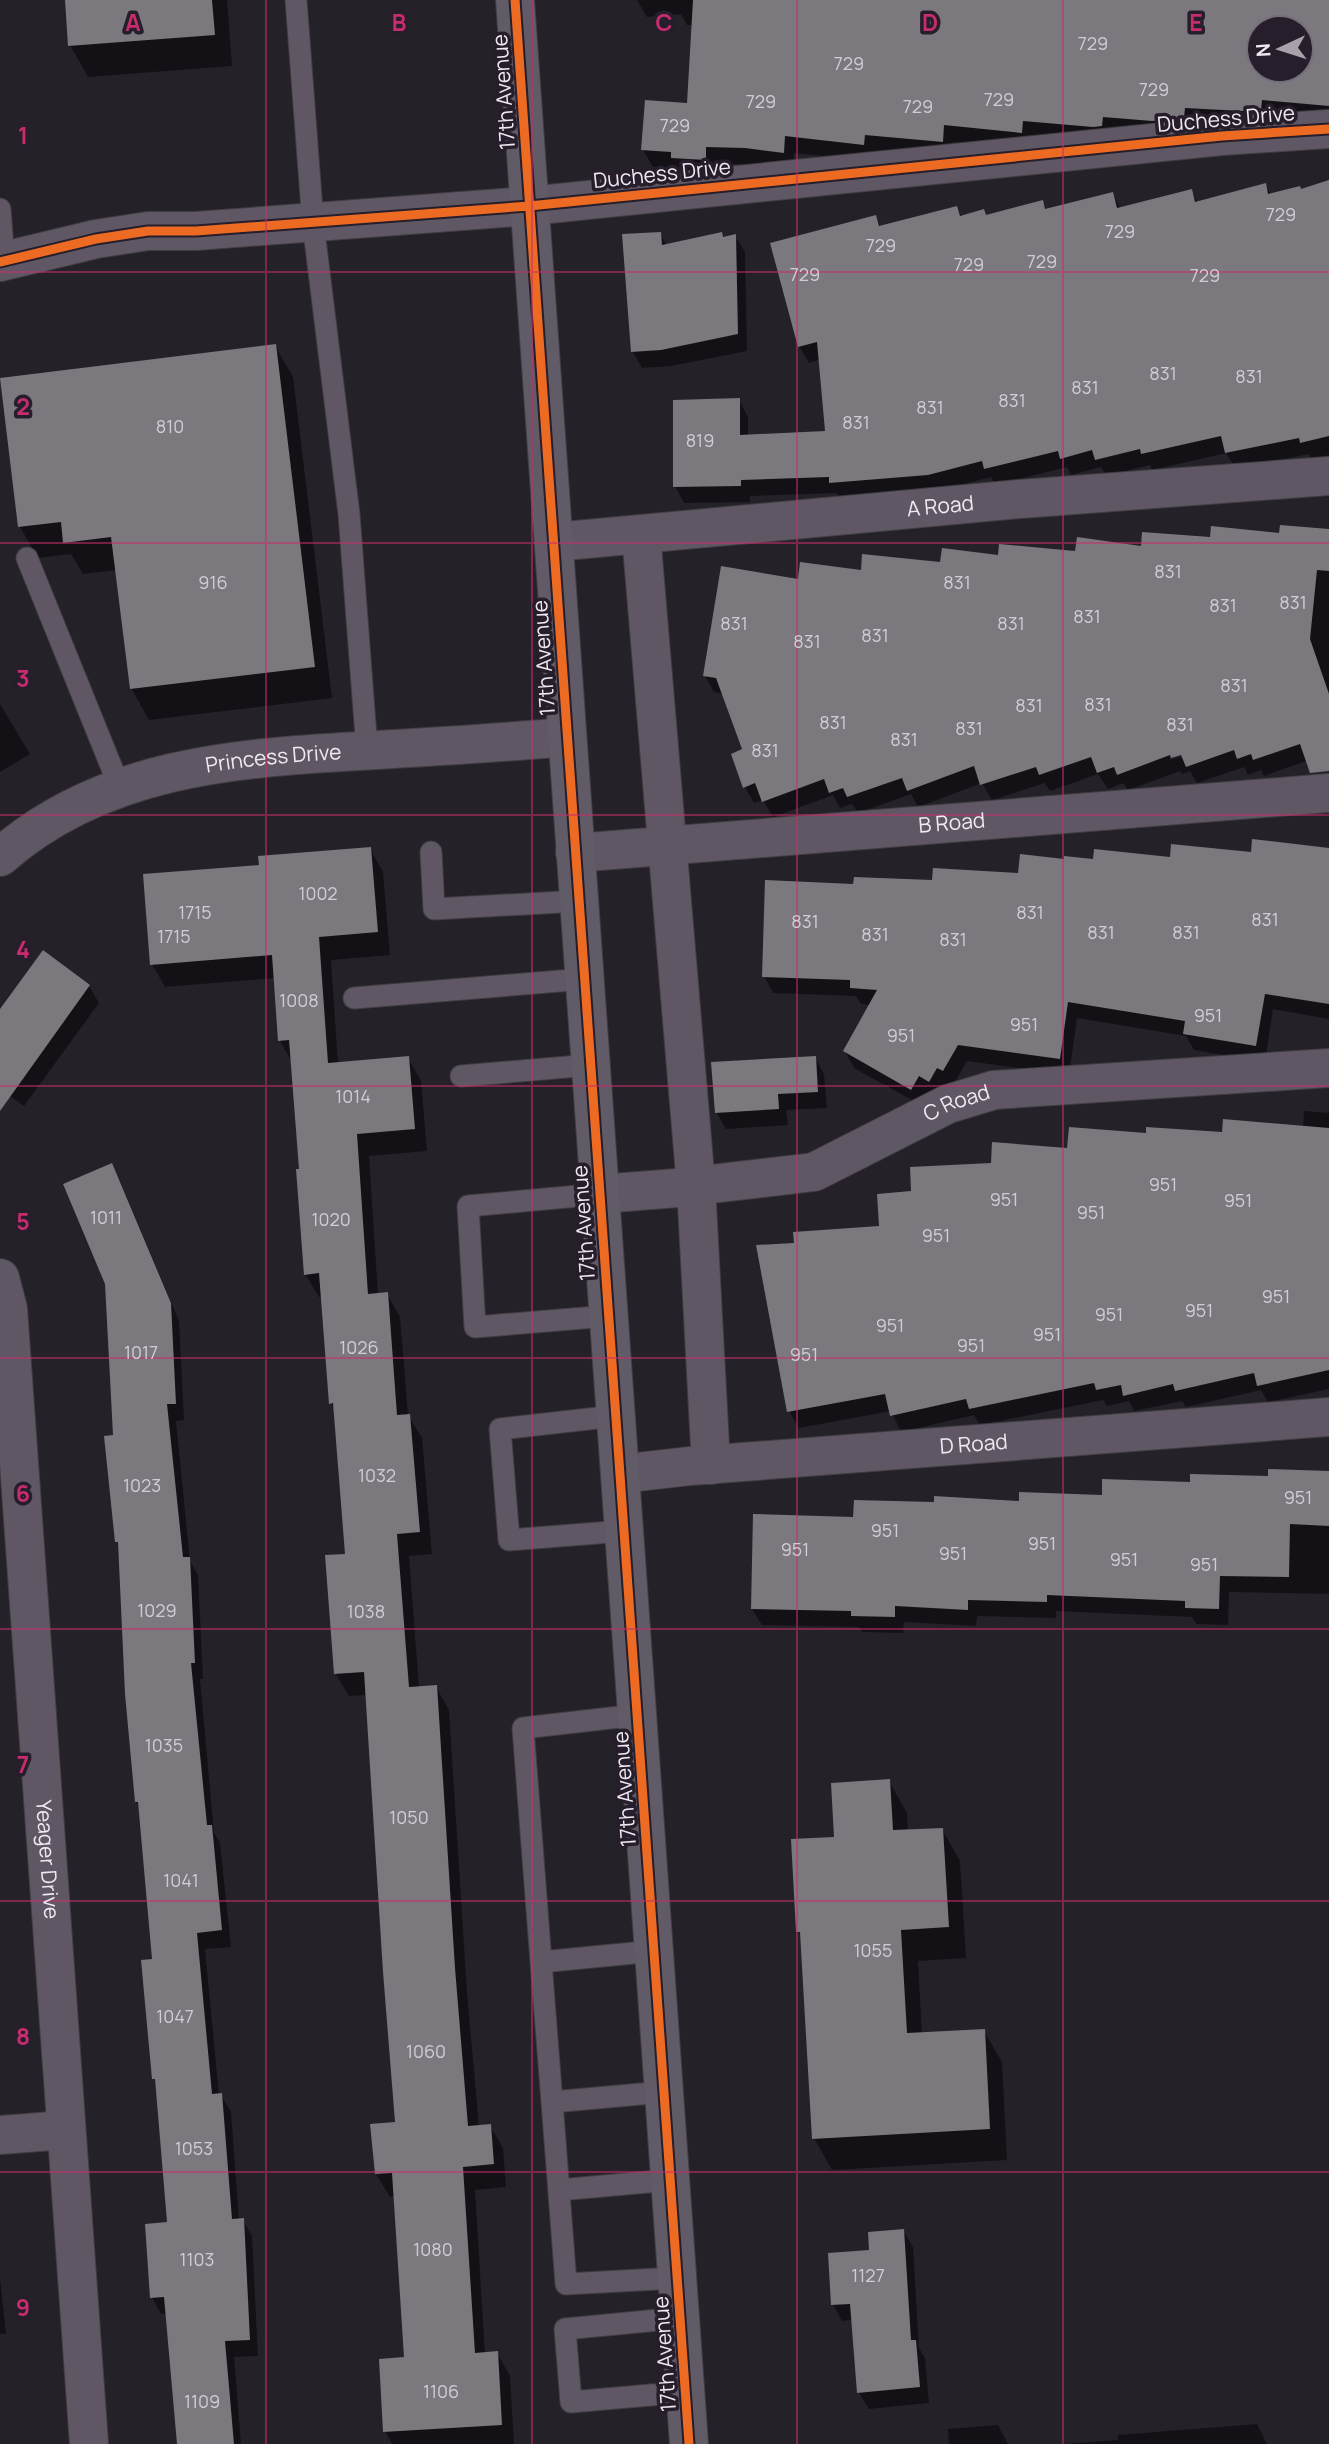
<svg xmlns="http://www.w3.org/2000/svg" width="1329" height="2444" font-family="Manrope,sans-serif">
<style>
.shadow{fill:#0007;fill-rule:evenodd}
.building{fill:#7b787e;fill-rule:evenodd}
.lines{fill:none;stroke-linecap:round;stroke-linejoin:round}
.lane-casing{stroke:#413e43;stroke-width:23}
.street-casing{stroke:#413e43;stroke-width:40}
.secondary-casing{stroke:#413e43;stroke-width:40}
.lane{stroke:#5f5864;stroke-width:21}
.street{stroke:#5f5864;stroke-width:38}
.secondary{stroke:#615a67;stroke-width:38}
.cycleway-casing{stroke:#261e2b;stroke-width:13}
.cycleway{stroke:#ed6a23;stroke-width:9}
.grid{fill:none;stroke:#c62d6a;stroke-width:2;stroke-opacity:0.55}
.labels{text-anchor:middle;stroke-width:7;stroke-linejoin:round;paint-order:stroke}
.number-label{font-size:18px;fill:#d2cdd5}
.street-label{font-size:21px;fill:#efe9f2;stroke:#261e2b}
.grid-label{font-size:23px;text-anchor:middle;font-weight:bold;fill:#c62d6a;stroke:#261e2b;stroke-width:7;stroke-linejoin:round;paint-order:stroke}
</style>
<rect width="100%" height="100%" fill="#252128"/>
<path class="shadow" d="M66 0H227L232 66 88 77 70 45Z
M637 0H1329V122L1031 150 953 142 952 158 873 161 794 153 793 169 756 165 715 163V176L682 175 679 168 653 167 643 150 689 104 693 25H687L681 14 647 17ZM1259 28H1301V70H1259Z
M1329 182V455L1311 459 1309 454 1236 469 1226 453 1152 470 1150 465 1106 476 1101 467 1071 475 1067 467 995 485 991 477 938 491 840 499 837 493 750 496V502L684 503 675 486 739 400 748 417V436L827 433 821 359 809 363 799 346 875 217 881 227 956 208 962 217H986L1042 202 1047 211 1112 194 1121 209 1191 191 1198 203 1265 185 1271 195 1301 191Z
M660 233 667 246 735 236 745 252 747 351 671 366 642 368 633 352Z
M275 346 293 377 332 698 149 720 131 688 117 570 83 574 71 554 38 558 20 527Z
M1329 531V767L1309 760 1264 776 1261 770 1248 775 1244 767 1197 783 1190 771 1182 774 1180 771 1128 790 1123 783 1108 789 1098 774 1050 791 1045 783 992 800 982 783 918 807 911 794 858 813 852 804 840 808 833 795 773 817 763 800 754 803 745 787V750L724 694 714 692 705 676 799 581 862 572 999 557 1142 548 1211 539ZM1189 750 1190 754 1170 760V757Z
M0 704 30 754 0 772Z
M370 849 383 872 390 955 331 960 338 1064 408 1058 421 1081 427 1151 369 1156 378 1295 387 1294 400 1317 408 1415 422 1438 432 1554 409 1556 419 1688 436 1687 449 1710 467 1992 479 2127 490 2126 503 2148 506 2187 475 2190 485 2354 497 2353 510 2376 514 2444H392L385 2431 406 2359 395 2196 390 2197 376 2174 372 2126 397 2123 367 1695 349 1696 336 1674 347 1555 335 1410 331 1403 323 1297H319L305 1274 301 1170 292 1062 280 1041 275 978 165 987 152 964 261 866Z
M1329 849V1019L1273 1009 1265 1062 1194 1050 1186 1036 1077 1018 1069 1075 967 1061 952 1087 946 1084 939 1098 928 1092 921 1105 854 1068 845 1051 870 1005 861 1004 856 996 773 993 764 976 855 886 1019 875 1065 861 1171 859Z
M43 952 89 986 99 1003 24 1106 0 1089V1012Z
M815 1058 824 1074 827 1108 786 1110 788 1125 726 1129 716 1112Z
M1304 1111 1329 1113V1389L1268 1402 1261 1390 1186 1407 1182 1401 1134 1411 1129 1401 1107 1406 1103 1400 980 1425 974 1415 901 1432 891 1411 799 1428 789 1411 795 1245 881 1228 913 1193 992 1164 1147 1135 1224 1134 1303 1128Z
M111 1165 120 1181 179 1321 184 1420 176 1421 190 1561 198 1575 203 1679H200L214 1833 220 1843 231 1947 205 1949 219 2095H221L231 2112 239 2220H243L252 2236 258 2356 234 2357 241 2444H179L167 2313 161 2314 152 2297 169 2224 157 2085 154 2078V1961L140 1808 136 1802 120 1548 117 1541Z
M1329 1473V1594L1229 1592 1228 1625 1196 1624 1192 1617 1056 1611V1618L977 1616 976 1626 904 1622 903 1633 862 1632 859 1627 762 1625 752 1609 855 1519 936 1504 1020 1503 1104 1497 1191 1484Z
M889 1781 907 1813 908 1831 942 1829 960 1861 966 1958 918 1961 922 2034 984 2031 1002 2062 1007 2160 832 2170 814 2138 803 1939 798 1931 835 1839Z
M903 2231 913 2247 919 2348 925 2358 929 2403 869 2409 859 2393 853 2320 842 2321 833 2304 871 2251Z
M0 2278 6 2334H0Z
M1257 2424 1267 2444H1064L1118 2440V2435Z
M998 2425 1008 2444H949L948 2429Z"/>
<path class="building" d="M65 0H212L215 35 68 46Z
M693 0H1329V106L1262 100 1261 112 1185 108 1184 118 1152 121 1103 117 1102 126 1093 127 1023 121 1022 133 944 125 943 142 865 135 864 145 785 136 784 153 745 148 706 147V160L671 158V152L641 150 645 100 687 103ZM1259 28H1301V70H1259Z
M1329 180V436L1300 443 1299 438 1225 453 1221 436 1141 454 1140 449 1095 460 1092 450 1060 459 1058 451 984 469 982 461 928 475 829 483V477L741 480V486L673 487V400L740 398V435L825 431 817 342 798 347 770 243 876 215 879 226 957 206 960 216 984 209 986 215 1043 200 1045 209 1113 192 1117 208 1192 189 1195 202 1266 183 1268 194 1300 186 1301 189Z
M661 232 662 245 722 232 723 237 736 234 738 334 661 350 631 352 622 234Z
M276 344 315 667 130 689 111 537 63 543 61 522 18 527 0 378Z
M1280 525 1329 529V571L1317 570 1310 639 1329 694V771L1310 773 1300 744 1253 760 1251 754 1237 759 1234 750 1186 767 1181 755 1171 758 1170 755 1117 775 1114 767 1097 773 1091 757 1039 775 1036 767 980 785 974 766 907 791 902 778 847 797 843 788 829 793 824 779 762 802 755 783 743 788 731 754 742 749 716 678 703 676 721 566 798 579 800 562 861 570 862 554 940 562 942 548 998 555 999 544 1075 551 1077 537 1141 546 1142 532 1210 537 1211 526 1279 533Z
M1252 839 1329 848V1004L1265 994 1256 1046 1183 1034 1185 1021 1068 1002 1060 1059 958 1045 943 1071 937 1068 929 1082 919 1076 911 1090 843 1051 877 990 850 988V980L762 977 765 880 853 884 854 877 932 880 933 868 1018 873 1020 854 1064 859V856L1093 859 1094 849 1170 857 1171 844 1251 852Z
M371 847 378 932 319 937 328 1063 409 1056 415 1129 357 1134 368 1294 388 1292 397 1415 410 1414 420 1532 397 1534 409 1687 437 1685 455 1968 468 2126 491 2124 494 2164 463 2167 475 2353 498 2351 502 2425 383 2432 379 2359 404 2357 392 2173 375 2174 370 2124 395 2122 383 1972 364 1672 334 1674 325 1555 345 1554 333 1403 329 1404 319 1273 304 1275 296 1169H299L289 1040 278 1041 272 955 150 965 143 874 259 865 258 856Z
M43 950 90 985 0 1111V1009Z
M816 1056 818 1092 778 1094 779 1109 715 1113 711 1062Z
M1223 1119 1329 1128V1370L1257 1386 1254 1373 1175 1391 1173 1384 1123 1396 1121 1385 1096 1390 1094 1383 969 1409 966 1399 890 1416 885 1394 787 1412 756 1245 794 1243 793 1232 879 1226 877 1194 911 1191 910 1167 991 1163 992 1142 1067 1148 1069 1127 1146 1133V1127L1222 1132Z
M112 1163 171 1303 176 1404H167L183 1557H190L195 1663H191L207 1825H212L222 1930 197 1933 212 2094 222 2093 232 2219 244 2218 250 2340 225 2341 234 2444H177L164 2297 150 2298 145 2224 167 2222 155 2079H152L141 1960 152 1959 138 1802H135L125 1694 118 1542H115L104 1436 113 1435 105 1284 63 1184Z
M1268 1469 1329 1471V1526L1290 1524 1289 1577 1220 1576 1219 1609 1185 1608V1601L1047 1595V1602L968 1600V1610L895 1606V1617L851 1616V1611L751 1609 753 1514 853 1517 854 1500 934 1502V1496L1019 1501V1492L1102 1495V1479L1190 1482V1474L1268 1476Z
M890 1779 893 1830 943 1828 949 1927 901 1930 907 2033 985 2029 990 2129 812 2139 800 1932H796L791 1839 834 1837 831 1783Z
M904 2229 911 2340H916L920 2387 857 2393 850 2304 831 2305 828 2253 869 2250 868 2232Z"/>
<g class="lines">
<defs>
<path id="lane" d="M296 0 313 223 349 514 367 750
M0 209 4 261
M27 558 120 788
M431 852 434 909 579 901
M354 998 584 979
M461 1076 591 1065
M600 1194 468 1206 475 1327 608 1316
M615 1416 500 1429 509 1540 623 1531
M637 1715 523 1728 541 1962 654 1951
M541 1962 552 2102 663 2092
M552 2102 566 2284 676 2278
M559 2190 670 2180
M679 2318 565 2329 571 2402 685 2392"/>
<g id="street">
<path d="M0 262 96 239 148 231H196L529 206 1222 136 1329 129"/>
<path d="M641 534 696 1186 711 1465"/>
<path id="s1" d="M554 542 1020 499 1329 476"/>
<path id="s2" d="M575 853 1329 793"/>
<path id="s3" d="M0 857C101 768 232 758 360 751 429 747 498 743 567 737"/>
<path id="s4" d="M600 1194 677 1188 814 1172 948 1104 994 1090 1329 1068"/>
<path id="s5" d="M0 1278 8 1309 89 2444"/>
<path id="s6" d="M620 1474 690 1466 1329 1417"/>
<path d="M0 2135 65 2130"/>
</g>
<path id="secondary" d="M515 0 689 2444"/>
</defs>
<use href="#lane" class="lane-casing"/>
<use href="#street" class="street-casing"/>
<use href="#secondary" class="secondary-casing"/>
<use href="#lane" class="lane"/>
<use href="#street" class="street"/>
<use href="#secondary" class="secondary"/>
<defs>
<path id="cycleway" d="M515 0 689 2444
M0 262 96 239 148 231H196L529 206 1222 136 1329 129"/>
</defs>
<use href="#cycleway" class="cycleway-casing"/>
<use href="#cycleway" class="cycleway"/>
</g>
<path class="grid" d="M266 0V2444M532 0V2444M797 0V2444M1063 0V2444M0 272H1329M0 543H1329M0 815H1329M0 1086H1329M0 1358H1329M0 1629H1329M0 1901H1329M0 2172H1329"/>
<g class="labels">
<g class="number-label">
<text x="1093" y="50">729</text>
<text x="849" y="70">729</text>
<text x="1154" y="96">729</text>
<text x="999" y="106">729</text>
<text x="761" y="108">729</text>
<text x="918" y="113">729</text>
<text x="675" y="132">729</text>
<text x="1281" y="221">729</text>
<text x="1120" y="238">729</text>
<text x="881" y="252">729</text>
<text x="1042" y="268">729</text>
<text x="969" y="271">729</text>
<text x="805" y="281">729</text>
<text x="1205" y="282">729</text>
<text x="1163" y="380">831</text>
<text x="1249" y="383">831</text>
<text x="1085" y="394">831</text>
<text x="1012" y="407">831</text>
<text x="930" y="414">831</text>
<text x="856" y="429">831</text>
<text x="170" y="433">810</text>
<text x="700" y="447">819</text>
<text x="1168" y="578">831</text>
<text x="213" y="589">916</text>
<text x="957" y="589">831</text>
<text x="1293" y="609">831</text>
<text x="1223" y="612">831</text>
<text x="1087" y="623">831</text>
<text x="734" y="630">831</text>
<text x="1011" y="630">831</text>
<text x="875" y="642">831</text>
<text x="807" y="648">831</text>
<text x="1234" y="692">831</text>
<text x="1098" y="711">831</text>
<text x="1029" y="712">831</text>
<text x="833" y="729">831</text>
<text x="1180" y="731">831</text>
<text x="969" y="735">831</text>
<text x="904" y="746">831</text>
<text x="765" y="757">831</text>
<text x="318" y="900">1002</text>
<text x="195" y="919">1715</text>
<text x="1030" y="919">831</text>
<text x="1265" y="926">831</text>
<text x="805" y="928">831</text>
<text x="1101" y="939">831</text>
<text x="1186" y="939">831</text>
<text x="875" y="941">831</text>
<text x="174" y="943">1715</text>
<text x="953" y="946">831</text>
<text x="299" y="1007">1008</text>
<text x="1208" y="1022">951</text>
<text x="1024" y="1031">951</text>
<text x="901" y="1042">951</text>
<text x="353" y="1103">1014</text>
<text x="1163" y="1191">951</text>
<text x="1004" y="1206">951</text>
<text x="1238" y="1207">951</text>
<text x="1091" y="1219">951</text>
<text x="106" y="1224">1011</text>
<text x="331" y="1226">1020</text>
<text x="936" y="1242">951</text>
<text x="1276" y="1303">951</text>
<text x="1199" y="1317">951</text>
<text x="1109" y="1321">951</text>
<text x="890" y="1332">951</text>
<text x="1047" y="1341">951</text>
<text x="971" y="1352">951</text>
<text x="359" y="1354">1026</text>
<text x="141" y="1359">1017</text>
<text x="804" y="1361">951</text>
<text x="377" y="1482">1032</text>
<text x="142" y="1492">1023</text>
<text x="1298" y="1504">951</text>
<text x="885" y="1537">951</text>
<text x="1042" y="1550">951</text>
<text x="795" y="1556">951</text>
<text x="953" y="1560">951</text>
<text x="1124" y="1566">951</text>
<text x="1204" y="1571">951</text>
<text x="157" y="1617">1029</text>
<text x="366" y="1618">1038</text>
<text x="164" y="1752">1035</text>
<text x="409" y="1824">1050</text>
<text x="181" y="1887">1041</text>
<text x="873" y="1957">1055</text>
<text x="175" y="2023">1047</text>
<text x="426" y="2058">1060</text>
<text x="194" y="2155">1053</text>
<text x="433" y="2256">1080</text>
<text x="197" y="2266">1103</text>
<text x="868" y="2282">1127</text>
<text x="441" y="2398">1106</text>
<text x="202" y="2408">1109</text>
</g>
<g class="street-label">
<text transform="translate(504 92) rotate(-94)" y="7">17th Avenue</text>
<text transform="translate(1226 119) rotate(-5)" y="7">Duchess Drive</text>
<text transform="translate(662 174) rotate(-6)" y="7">Duchess Drive</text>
<text dy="7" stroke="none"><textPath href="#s1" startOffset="388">A Road</textPath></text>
<text transform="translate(544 658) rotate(-94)" y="7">17th Avenue</text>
<text dy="7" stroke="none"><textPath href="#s3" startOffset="296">Princess Drive</textPath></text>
<text dy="7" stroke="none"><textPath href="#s2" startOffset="378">B Road</textPath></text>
<text dy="7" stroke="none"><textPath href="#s4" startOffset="374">C Road</textPath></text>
<text transform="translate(584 1223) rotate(-94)" y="7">17th Avenue</text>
<text dy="7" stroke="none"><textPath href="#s6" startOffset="355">D Road</textPath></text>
<text transform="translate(625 1789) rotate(-94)" y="7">17th Avenue</text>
<text dy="7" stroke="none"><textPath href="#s5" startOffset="584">Yeager Drive</textPath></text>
<text transform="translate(665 2354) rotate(-94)" y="7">17th Avenue</text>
</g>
</g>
<g class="grid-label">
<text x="133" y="31">A</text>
<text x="399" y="31">B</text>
<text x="664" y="31">C</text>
<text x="930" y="31">D</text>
<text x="1196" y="31">E</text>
<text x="23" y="144">1</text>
<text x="23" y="415">2</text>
<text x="23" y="687">3</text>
<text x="23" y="958">4</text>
<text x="23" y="1230">5</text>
<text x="23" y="1502">6</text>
<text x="23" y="1773">7</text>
<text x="23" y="2045">8</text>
<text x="23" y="2316">9</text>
</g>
<g transform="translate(1280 49) rotate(266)"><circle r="33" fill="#261e2b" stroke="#766f7b" stroke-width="2"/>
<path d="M0-5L12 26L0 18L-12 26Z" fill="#a8a3ab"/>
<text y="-10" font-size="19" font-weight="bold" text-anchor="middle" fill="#efe9f2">N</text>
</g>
</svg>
